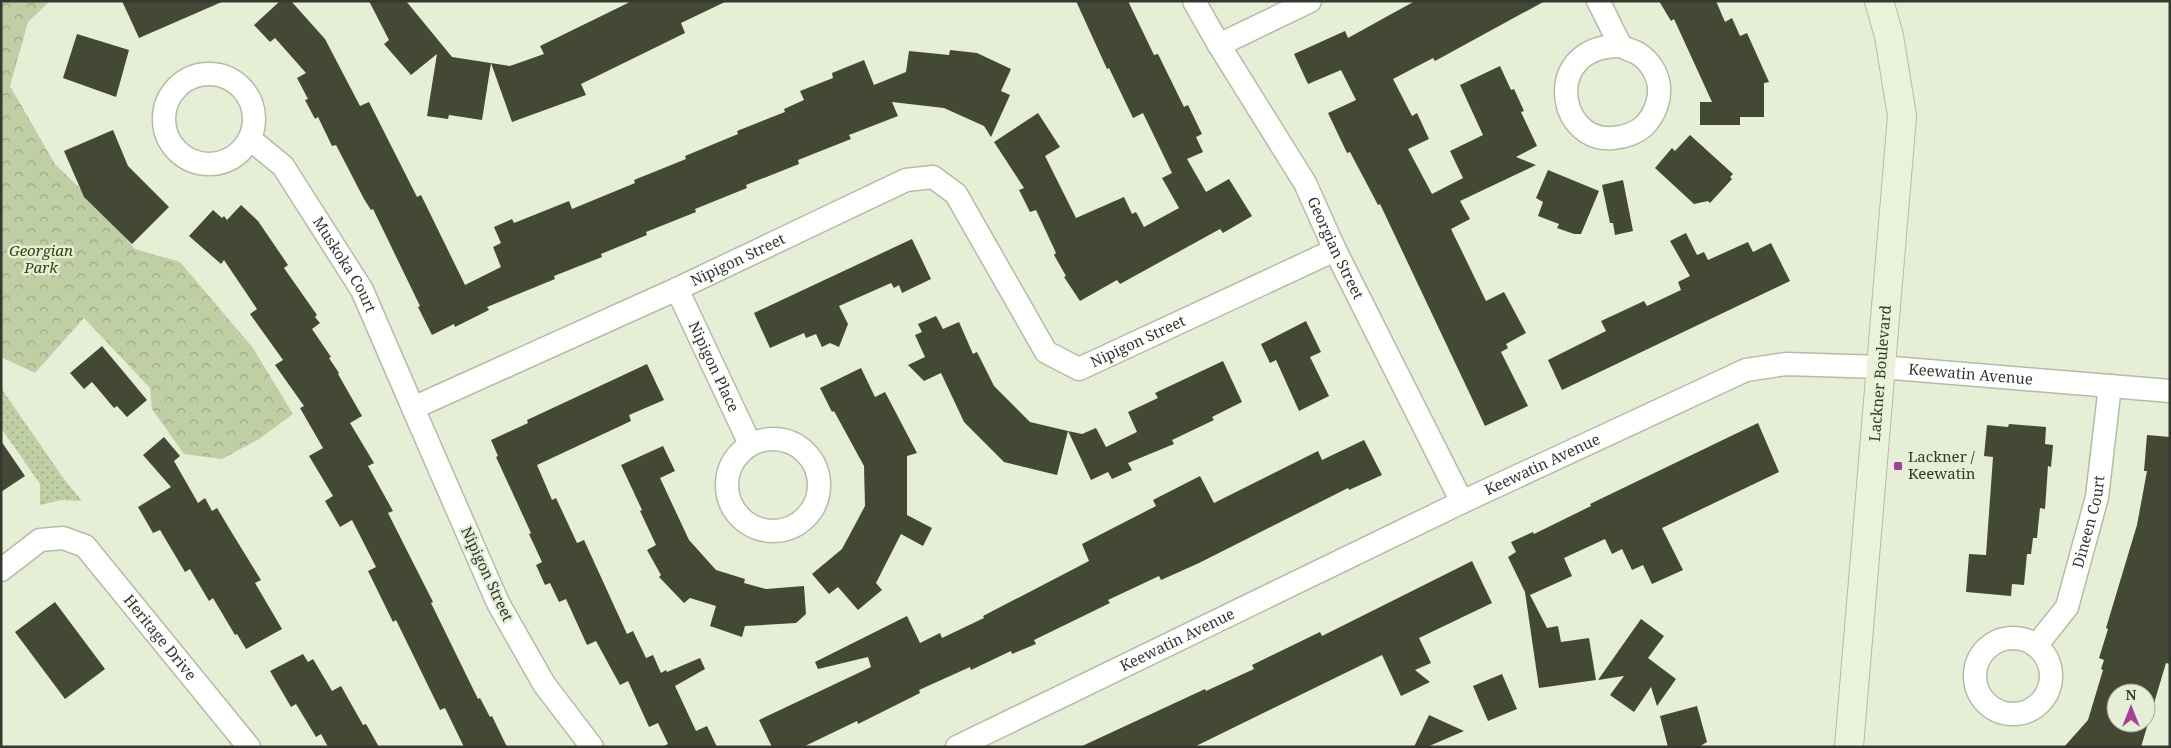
<svg xmlns="http://www.w3.org/2000/svg" width="2171" height="748" font-family="'Noto Serif',serif">
<style>
.green{fill:url(#green-dots)}
.forest{fill:url(#forest-crowns)}
.building{fill:#434935;fill-rule:evenodd}
.lines{fill:none;stroke-linecap:round;stroke-linejoin:round}
.minor-casing{stroke:#b4bca4;stroke-width:25}
.secondary-casing{stroke:#b4bca4;stroke-width:30}
.minor{stroke:#fff;stroke-width:22}
.secondary{stroke:#eaf2d9;stroke-width:28}
.poi-dot{fill:#a93d9c;stroke:#e6eed5;stroke-width:2}
.labels{text-anchor:middle;stroke-width:5;stroke-linejoin:round;paint-order:stroke}
.street-label{font-size:15px;fill:#34382e;stroke:#e6eed5}
.park-label{font-size:15px;font-style:italic;fill:#34410f;stroke:#e6eed5}
.poi-label{font-size:15px;fill:#34382e;stroke:#e6eed5;text-anchor:start}
</style>
<defs>
<pattern id="green-dots" width="8" height="8" patternUnits="userSpaceOnUse" patternTransform="scale(1.25)"><rect width="8" height="8" fill="#c0cea3"/><path d="M2 2h.1M6 6h.1" fill="none" stroke="#9da885" stroke-width="1.8" stroke-linecap="round"/></pattern>
<pattern id="forest-crowns" width="20" height="18" patternUnits="userSpaceOnUse" patternTransform="scale(1.25)"><rect width="20" height="18" fill="#c0cea3"/><path d="M2 6a3 3 0 1 1 6 0M12 15a3 3 0 1 1 6 0" fill="none" stroke="#9da885"/></pattern>
</defs>
<rect width="100%" height="100%" fill="#e6eed5"/>
<path class="green" d="M1 388 64 479 82 501 61 500 40 505V484L1 428Z"/>
<path class="forest" d="M1 1H50L28 22 10 86 55 164 94 202 135 249 180 262 253 348 293 414 259 439 222 459 184 454 152 409 150 388 84 318 35 373 1 357Z"/>
<path class="building" d="M122 1H224L139 38Z
M280 1H291L325 39 360 106 369 102 417 197 421 195 465 285 501 267 493 247 501 243 494 227 512 219 514 223 569 201 572 209 635 183 634 180 686 159 685 156 738 134 737 131 785 112 784 109 804 100 800 91 833 78 832 73 864 60 874 85 906 72 909 51 949 55 950 50 977 53 1011 69 1001 91 1010 95 991 137 984 126 944 108 892 102 898 116 849 135 851 139 798 160 799 164 746 185 747 188 695 209 696 212 646 232 647 235 601 254 602 257 554 276 555 279 487 307 489 310 455 327 454 324 432 335 418 307 420 306 373 209 371 210 364 199 336 145 332 146 318 117 315 119 305 100 308 99 297 78 306 73 275 38 270 42 254 25Z
M369 1H406L452 57 510 66 544 54 540 46 632 1H727L681 23 685 33 581 84 586 95 512 122 491 63 482 120 449 115 448 119 427 116 437 54 411 75 384 44 389 40Z
M1076 1H1128L1154 55 1158 54 1184 107 1188 105 1202 134 1196 137 1203 152 1187 159 1206 192 1229 179 1252 216 1223 233 1220 229 1120 284 1117 280 1080 301 1064 277 1066 276 1054 255 1056 253 1036 210 1030 212 1019 190 1024 188 994 142 1038 113 1060 147 1045 156 1076 218 1124 197 1132 214 1136 212 1144 227 1179 208 1162 178 1172 173 1143 113 1133 118 1109 68 1107 69Z
M1415 1H1545L1435 61 1433 58 1393 79 1412 116 1417 113 1429 139 1408 149 1432 194 1463 178 1450 151 1483 135 1460 85 1500 66 1511 90 1514 89 1524 111 1521 112 1537 146 1516 157 1536 165 1460 201 1470 219 1451 229 1486 301 1504 292 1526 333 1506 344 1508 348 1501 352 1528 406 1485 426 1380 204 1378 205 1350 152 1347 153 1328 113 1356 100 1341 70 1308 84 1294 54 1345 31 1348 38Z
M1659 1H1716L1725 22 1732 18 1740 36 1747 33 1769 82 1764 83V117H1740V125H1700V102H1712L1674 19 1671 21Z
M77 34 129 50 116 97 63 78Z
M113 130 128 166 169 207 132 244 84 197 64 151Z
M1690 135 1733 174 1730 177 1732 179 1710 203 1708 201 1694 204 1655 168 1672 148 1675 151Z
M1548 170 1599 191 1581 234H1574L1557 228 1559 224 1538 216 1543 202 1536 198Z
M1623 180 1633 231 1615 235 1613 223H1610L1602 185Z
M241 205 258 221 288 265 284 268 317 315 315 317 320 323 312 329 331 357 329 358 339 373 338 374 362 416 350 423 374 463 368 466 393 511 388 513 433 602 431 603 478 699 480 698 490 717 492 716 507 747H464L445 708 440 710 396 620 393 622 368 571 376 567 352 520 340 527 325 501 333 496 309 456 323 448 300 408 304 406 275 365 283 360 250 314 257 309 224 260 221 264 189 236 213 210 222 218 224 216 227 220Z
M1686 233 1697 255 1704 252 1708 260 1748 242 1753 252 1771 243 1790 281 1562 390 1548 360 1606 331 1601 321 1644 301 1647 306 1681 290 1678 282 1690 276 1670 241Z
M912 239 931 279 902 293 899 285 894 288 891 283 839 306 848 324 839 347 830 343 822 347 816 334 806 338 804 333 770 348 754 313Z
M936 316 943 329 959 322 973 354 977 352 994 386 1030 422 1068 431 1057 475 1004 462 964 422 941 373 924 381 908 365 925 357 915 335 922 332 918 324Z
M1306 321 1321 352 1310 357 1329 396 1299 411 1276 360 1270 363 1261 344Z
M102 346 147 400 127 417 117 406 114 408 92 382 84 389 70 373Z
M1223 361 1242 402 1212 417 1214 420 1172 440 1174 444 1128 463 1132 470 1112 479 1108 472 1091 480 1068 431 1082 434 1096 428 1106 447 1137 432 1128 412 1158 398 1155 393Z
M647 364 664 400 629 415 631 421 537 465 552 500 556 498 577 543 584 540 627 634 633 631 646 658 653 655 661 673 666 670 667 672 700 658 705 669 675 686 696 731 707 726 717 747H662L668 744 658 723 649 727 628 681 620 685 596 641 587 645 566 599 559 602 550 583 545 585 536 565 542 562 529 534 531 533 496 457 498 456 491 440 528 423 527 420Z
M861 368 875 397 885 392 917 453 907 456V515L932 528 923 546 901 534 876 583 882 590 858 610 838 587 829 594 812 574 842 549 865 506 864 466 834 411 832 412 820 388Z
M1758 423 1779 472 1662 528 1683 570 1652 584 1643 565 1632 570 1622 549 1612 554 1605 539 1564 558 1572 576 1530 595 1547 628 1558 626 1561 642 1589 638 1596 680 1539 688 1525 592 1508 557 1516 552 1511 542 1533 532 1534 534 1591 506 1590 504Z
M2009 424 2046 427 2045 444 2053 445 2051 467 2048 466 2045 509 2040 508 2037 538H2033L2031 554H2027L2024 585 2012 584 2011 596 1966 592 1969 554 1986 555 1993 457 1984 456 1987 425 2008 427Z
M2147 435 2170 437V664L2166 663 2141 747H2064L2088 720 2103 670 2101 669 2104 660 2099 658 2108 629 2106 628 2137 525 2147 471H2144ZM2116 693H2146V723H2116Z
M164 437 180 456 174 461 198 503 205 498 212 511 217 508 232 533 261 580 255 583 282 629 246 649 237 634 235 635 213 598 209 601 190 569 185 572 160 530 153 533 138 507 171 487 143 455Z
M1364 440 1382 475 1349 490 1348 488 1199 563 1161 580 1159 576 1108 600 1110 603 1034 640 1036 644 1012 654 1011 651 971 670 970 667 919 690 920 693 858 724 857 721 803 747H772L759 720 871 667 868 657 818 669 815 662 907 616 920 643 940 633 942 638 984 618 983 616 1089 561 1082 544 1156 506 1153 500 1200 476 1214 503 1318 451 1322 460Z
M1 441 25 476 1 492Z
M663 446 675 471 660 478 689 540 716 570 745 579 744 583 766 589 804 586 806 614 796 623 745 626 742 637 710 626 716 606 690 598 684 603 659 577 661 575 647 550 656 545 640 511 642 510 621 465Z
M1472 561 1492 603 1419 638 1431 663 1415 670 1430 682 1401 696 1382 655 1194 747H1080L1205 689 1206 691 1254 669 1252 665 1320 632 1322 636Z
M55 602 105 669 65 699 15 632Z
M1641 619 1664 636 1648 658 1676 679 1657 706 1651 687 1634 712 1610 695 1624 676 1598 680Z
M303 654 308 662 313 659 332 691 341 686 363 725 366 724 379 747H328L321 734 316 737 296 704 291 707 270 671Z
M1502 674 1517 709 1488 721 1473 686Z
M1697 706 1707 742 1699 747H1668L1660 716Z
M1429 715 1464 731 1427 747H1414Z"/>
<g class="lines">
<defs>
<g id="minor">
<path id="s1" d="M1194 1 1219 45 1305 183 1335 250 1462 502"/>
<path d="M1598 1C1604 11 1616 39 1621 45 1624 49 1631 50 1635 52 1646 57 1655 69 1658 81 1662 97 1655 115 1644 126 1635 134 1625 137 1613 138 1556 143 1542 44 1622 46"/>
<path d="M1219 45 1310 1"/>
<circle cx="209" cy="119" r="45"/>
<path id="s2" d="M250 139 283 166 362 290 413 408"/>
<path id="s3" d="M677 289 750 444"/>
<circle cx="773" cy="485" r="46"/>
<path id="s4" d="M1 570 40 540 63 538 85 546 249 747"/>
<circle cx="2013" cy="676" r="38"/>
<path id="s5" d="M2036 646 2067 607 2097 497 2110 386"/>
<path id="s6" d="M592 747 544 684 498 603 413 408 677 289 906 180 933 177 956 194 1046 352 1079 369 1335 250"/>
<path id="s7" d="M957 747 1462 502 1746 370 1786 364 1881 367 2170 391"/>
</g>
<g id="secondary">
<path id="s8" d="M1849 747 1902 116 1889 36 1879 1"/>
</g>
</defs>
<use href="#minor" class="minor-casing"/>
<use href="#secondary" class="secondary-casing"/>
<use href="#minor" class="minor"/>
<use href="#secondary" class="secondary"/>
</g>
<rect class="poi-dot" x="1893" y="461" width="10" height="10" rx="2.5"/>
<g class="labels">
<g class="street-label">
<text dy="5" stroke="none"><textPath href="#s1" startOffset="285">Georgian Street</textPath></text>
<text dy="5" stroke="none"><textPath href="#s6" startOffset="742">Nipigon Street</textPath></text>
<text dy="5" stroke="none"><textPath href="#s2" startOffset="159">Muskoka Court</textPath></text>
<text dy="5" stroke="none"><textPath href="#s6" startOffset="1268">Nipigon Street</textPath></text>
<text dy="5" stroke="none"><textPath href="#s3" startOffset="86">Nipigon Place</textPath></text>
<text dy="5" stroke="none"><textPath href="#s8" startOffset="375">Lackner Boulevard</textPath></text>
<text dy="5" stroke="none"><textPath href="#s7" startOffset="1100">Keewatin Avenue</textPath></text>
<text dy="5" stroke="none"><textPath href="#s7" startOffset="650">Keewatin Avenue</textPath></text>
<text dy="5" stroke="none"><textPath href="#s5" startOffset="138">Dineen Court</textPath></text>
<text transform="translate(487 574) rotate(65)" y="5">Nipigon Street</text>
<text dy="5" stroke="none"><textPath href="#s4" startOffset="214">Heritage Drive</textPath></text>
<text dy="5" stroke="none"><textPath href="#s7" startOffset="245">Keewatin Avenue</textPath></text>
</g>
<g class="park-label">
<text x="41" y="256">Georgian<tspan x="41" dy="17">Park</tspan></text>
</g>
<g class="poi-label">
<text x="1908" y="462">Lackner /<tspan x="1908" dy="17">Keewatin</tspan></text>
</g>
</g>
<rect width="2171" height="748" fill="none" stroke="#34382e" stroke-width="5"/>
<g transform="translate(2131 708)"><circle r="24" fill="#e6eed5" stroke="#9fa592"/>
<path d="M0-4L9 19L0 12L-9 19Z" fill="#a93d9c"/>
<text y="-8" font-size="14" font-weight="bold" text-anchor="middle" fill="#34382e">N</text>
</g>
</svg>
